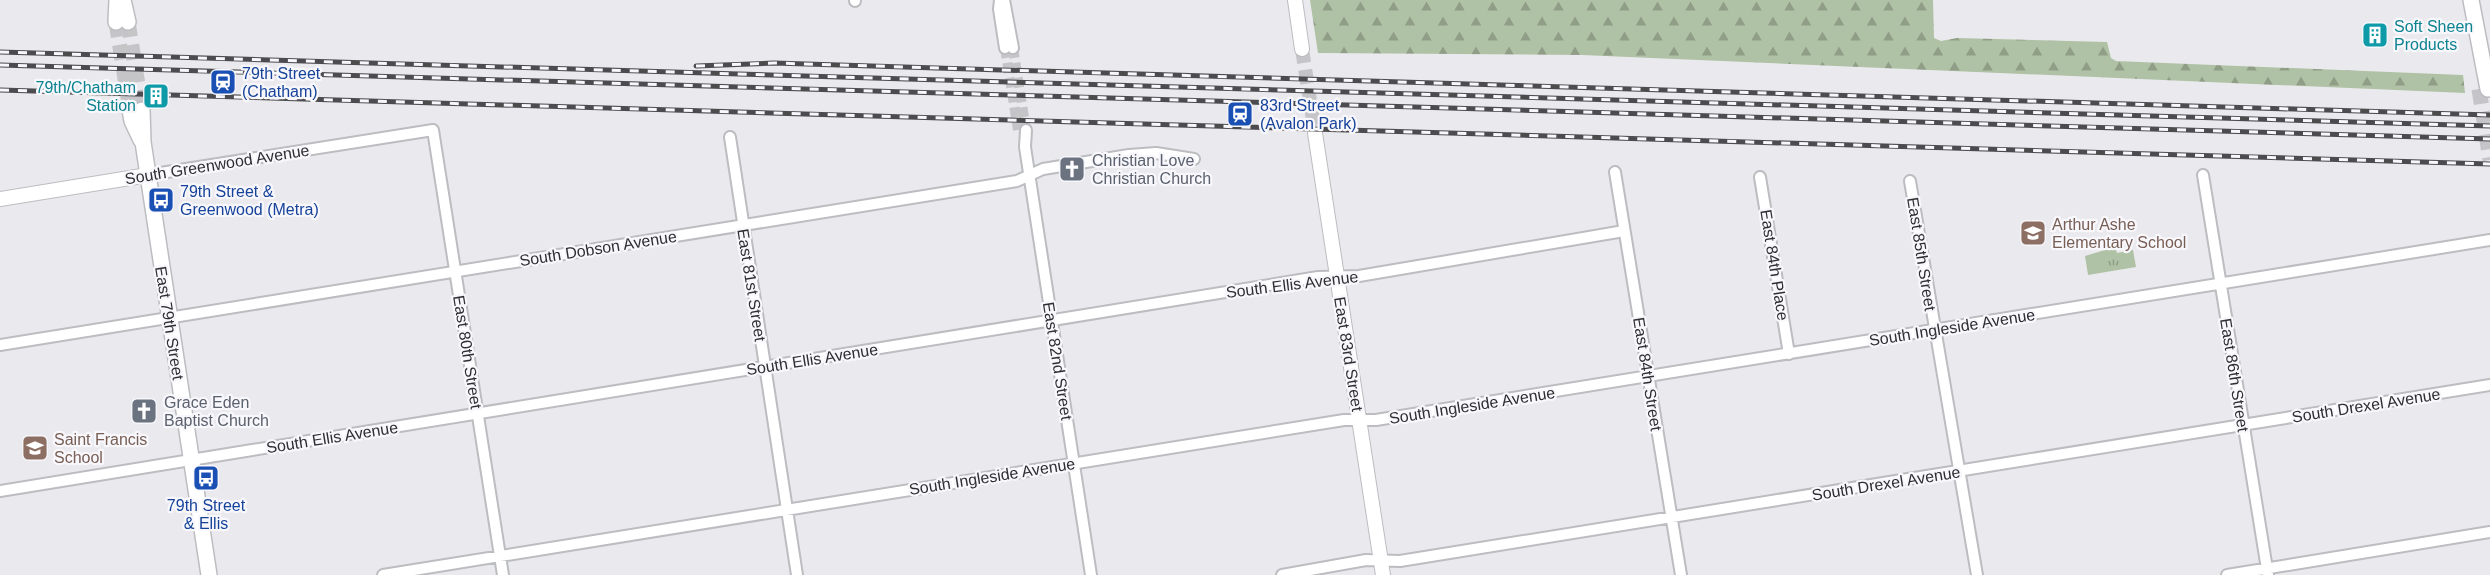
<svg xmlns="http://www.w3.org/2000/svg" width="2490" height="575" font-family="Helvetica,sans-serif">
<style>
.forest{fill:url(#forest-firs)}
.park{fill:url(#park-tufts)}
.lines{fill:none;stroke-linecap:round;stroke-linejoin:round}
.minor-tunnel{stroke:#c5c5c8;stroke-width:10;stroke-dasharray:10 5;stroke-linecap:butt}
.tertiary-tunnel{stroke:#c5c5c8;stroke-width:14;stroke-dasharray:14 7;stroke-linecap:butt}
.secondary-tunnel{stroke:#c5c5c8;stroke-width:15;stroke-dasharray:15 8;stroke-linecap:butt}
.minor-casing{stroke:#bcbdc1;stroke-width:14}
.tertiary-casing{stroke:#bcbdc1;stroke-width:16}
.secondary-casing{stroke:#bcbdc1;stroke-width:18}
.minor{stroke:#fff;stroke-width:10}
.tertiary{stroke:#fff;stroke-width:14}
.secondary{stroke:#fff;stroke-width:15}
.rail-casing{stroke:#4c4c4e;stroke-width:5}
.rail{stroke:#f7f7fc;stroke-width:3;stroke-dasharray:9;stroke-linecap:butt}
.labels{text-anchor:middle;stroke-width:4.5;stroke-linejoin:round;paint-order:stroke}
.culture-label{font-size:16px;fill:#0d838f;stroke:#f7f7fc;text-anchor:start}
.transit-label{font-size:16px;fill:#164399;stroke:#f7f7fc;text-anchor:start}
.worship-label{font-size:16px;fill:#5b616d;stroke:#f7f7fc;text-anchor:start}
.street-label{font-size:16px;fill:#2f2f31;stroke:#f7f7fc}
.education-label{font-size:16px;fill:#785e54;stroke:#f7f7fc;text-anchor:start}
</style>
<defs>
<pattern id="forest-firs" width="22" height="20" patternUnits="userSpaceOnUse" patternTransform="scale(1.5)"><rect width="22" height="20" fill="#b0c2a5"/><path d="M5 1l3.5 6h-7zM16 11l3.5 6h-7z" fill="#909e87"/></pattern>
<pattern id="park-tufts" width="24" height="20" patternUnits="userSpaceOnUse" patternTransform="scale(1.5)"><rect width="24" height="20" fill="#b0c2a5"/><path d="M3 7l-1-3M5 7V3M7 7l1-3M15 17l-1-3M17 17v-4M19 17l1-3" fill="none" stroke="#909e87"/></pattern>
</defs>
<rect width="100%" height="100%" fill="#eaeaee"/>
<path class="forest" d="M1310 0H1933L1934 38 1941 41 1957 38 2107 42 2111 58 2116 61 2463 75 2465 93 1582 55 1318 53Z"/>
<path class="park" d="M2115 247 2117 253 2133 250 2136 267 2088 275 2085 256Z"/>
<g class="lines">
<path class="minor-tunnel" d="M1005 48 1018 130
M1013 48 1026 130"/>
<path class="tertiary-tunnel" d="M1302 49 1315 133"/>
<path class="secondary-tunnel" d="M116 22 130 110
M128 22 142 110
M2479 89 2490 160"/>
<defs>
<path id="minor" d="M855 0V1
M1000 0 999 9 1005 48
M1004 0 1013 48
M1026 130 1025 147 1091 575
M730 137 797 575
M1615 172 1681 575
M148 175 433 130 503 575
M2203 175 2268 575
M1760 177 1789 354
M1910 181 1977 575
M0 345 1017 181 1043 169 1129 155 1156 153 1194 159
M0 491 1318 277 1359 276 1624 231
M383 575 1344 420H1376L2490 240
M1282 575 1366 560 1400 561 2490 385
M2227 575 2490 532"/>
<path id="tertiary" d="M1295 0 1302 49
M1315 133 1383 575
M0 199 148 175"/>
<path id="secondary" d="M123 0 128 22
M2471 0 2488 89
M116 22 117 0
M130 110 132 121 141 140
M142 110 143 142 209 575"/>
</defs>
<use href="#minor" class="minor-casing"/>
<use href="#tertiary" class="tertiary-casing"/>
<use href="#secondary" class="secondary-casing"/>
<use href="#minor" class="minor"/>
<use href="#tertiary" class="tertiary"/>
<use href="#secondary" class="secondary"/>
<defs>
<path id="rail" d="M0 52 2490 126
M0 65 2490 139
M696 66 774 63 2490 115
M0 90 2490 164"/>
</defs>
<use href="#rail" class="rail-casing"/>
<use href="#rail" class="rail"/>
</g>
<defs>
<symbol id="building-square" viewBox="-11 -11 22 22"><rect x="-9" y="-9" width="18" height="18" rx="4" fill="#0f9aa8" stroke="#f7f7fc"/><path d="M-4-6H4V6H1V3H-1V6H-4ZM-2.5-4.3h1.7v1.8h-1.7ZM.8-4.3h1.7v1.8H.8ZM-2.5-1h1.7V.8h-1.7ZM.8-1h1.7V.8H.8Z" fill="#fff"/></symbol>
<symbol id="station-square" viewBox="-11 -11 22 22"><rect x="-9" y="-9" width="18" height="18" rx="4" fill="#1a4fb4" stroke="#f7f7fc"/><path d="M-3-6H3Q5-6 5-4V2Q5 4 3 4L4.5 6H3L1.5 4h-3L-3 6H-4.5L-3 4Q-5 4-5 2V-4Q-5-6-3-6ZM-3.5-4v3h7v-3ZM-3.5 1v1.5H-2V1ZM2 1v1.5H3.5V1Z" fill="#fff"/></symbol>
<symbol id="church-square" viewBox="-11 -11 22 22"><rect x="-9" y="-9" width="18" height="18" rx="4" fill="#6b7280" stroke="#f7f7fc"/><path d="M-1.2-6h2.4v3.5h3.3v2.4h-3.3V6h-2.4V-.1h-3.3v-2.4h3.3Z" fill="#fff"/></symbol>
<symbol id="bus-square" viewBox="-11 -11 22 22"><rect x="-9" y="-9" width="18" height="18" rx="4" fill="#1a4fb4" stroke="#f7f7fc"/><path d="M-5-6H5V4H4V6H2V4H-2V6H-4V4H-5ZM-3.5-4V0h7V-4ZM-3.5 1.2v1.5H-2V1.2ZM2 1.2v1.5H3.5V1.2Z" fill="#fff"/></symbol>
<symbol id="school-square" viewBox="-11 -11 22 22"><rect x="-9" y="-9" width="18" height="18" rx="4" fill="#8d6e63" stroke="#f7f7fc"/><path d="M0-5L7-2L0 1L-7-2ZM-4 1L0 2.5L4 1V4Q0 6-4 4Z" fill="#fff"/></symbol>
</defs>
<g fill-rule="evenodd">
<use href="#building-square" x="2360" y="20" width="30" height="30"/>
<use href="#station-square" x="208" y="67" width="30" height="30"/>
<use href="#building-square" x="141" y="81" width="30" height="30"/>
<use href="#station-square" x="1225" y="99" width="30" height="30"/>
<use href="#church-square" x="1057" y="154" width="30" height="30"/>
<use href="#bus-square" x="146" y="185" width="30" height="30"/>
<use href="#school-square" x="2018" y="218" width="30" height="30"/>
<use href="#church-square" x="129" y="396" width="30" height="30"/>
<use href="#school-square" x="20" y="433" width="30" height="30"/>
<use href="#bus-square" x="191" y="463" width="30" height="30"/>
</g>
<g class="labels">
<g class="culture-label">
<text x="2394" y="32">Soft Sheen<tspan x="2394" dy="18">Products</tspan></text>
<text x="136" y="93" text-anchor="end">79th/Chatham<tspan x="136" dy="18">Station</tspan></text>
</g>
<g class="transit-label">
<text x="242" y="79">79th Street<tspan x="242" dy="18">(Chatham)</tspan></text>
<text x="1260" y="111">83rd Street<tspan x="1260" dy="18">(Avalon Park)</tspan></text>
<text x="180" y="197">79th Street &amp;<tspan x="180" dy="18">Greenwood (Metra)</tspan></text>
<text x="206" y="511" text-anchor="middle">79th Street<tspan x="206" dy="18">&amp; Ellis</tspan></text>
</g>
<g class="worship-label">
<text x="1092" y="166">Christian Love<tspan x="1092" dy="18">Christian Church</tspan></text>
<text x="164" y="408">Grace Eden<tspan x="164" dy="18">Baptist Church</tspan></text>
</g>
<g class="street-label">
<text transform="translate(217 164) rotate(-9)" y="6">South Greenwood Avenue</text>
<text transform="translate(598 248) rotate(-9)" y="6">South Dobson Avenue</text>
<text transform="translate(1922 254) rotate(81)" y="6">East 85th Street</text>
<text transform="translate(1775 265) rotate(81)" y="6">East 84th Place</text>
<text transform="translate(1292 284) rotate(-7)" y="6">South Ellis Avenue</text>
<text transform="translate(752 285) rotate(81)" y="6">East 81st Street</text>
<text transform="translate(170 323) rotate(81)" y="6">East 79th Street</text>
<text transform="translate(1952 327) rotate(-9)" y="6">South Ingleside Avenue</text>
<text transform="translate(468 352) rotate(81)" y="6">East 80th Street</text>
<text transform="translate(1349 354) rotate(81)" y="6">East 83rd Street</text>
<text transform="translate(812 359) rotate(-9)" y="6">South Ellis Avenue</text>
<text transform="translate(1058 361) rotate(81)" y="6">East 82nd Street</text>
<text transform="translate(1648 374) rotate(81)" y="6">East 84th Street</text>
<text transform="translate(2235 375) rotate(81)" y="6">East 86th Street</text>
<text transform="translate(1472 405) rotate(-9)" y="6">South Ingleside Avenue</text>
<text transform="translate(2366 405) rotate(-9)" y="6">South Drexel Avenue</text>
<text transform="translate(332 437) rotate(-9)" y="6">South Ellis Avenue</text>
<text transform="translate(992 476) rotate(-9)" y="6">South Ingleside Avenue</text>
<text transform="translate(1886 483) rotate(-9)" y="6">South Drexel Avenue</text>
</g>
<g class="education-label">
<text x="2052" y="230">Arthur Ashe<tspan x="2052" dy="18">Elementary School</tspan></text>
<text x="54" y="445">Saint Francis<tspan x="54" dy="18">School</tspan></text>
</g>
</g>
</svg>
